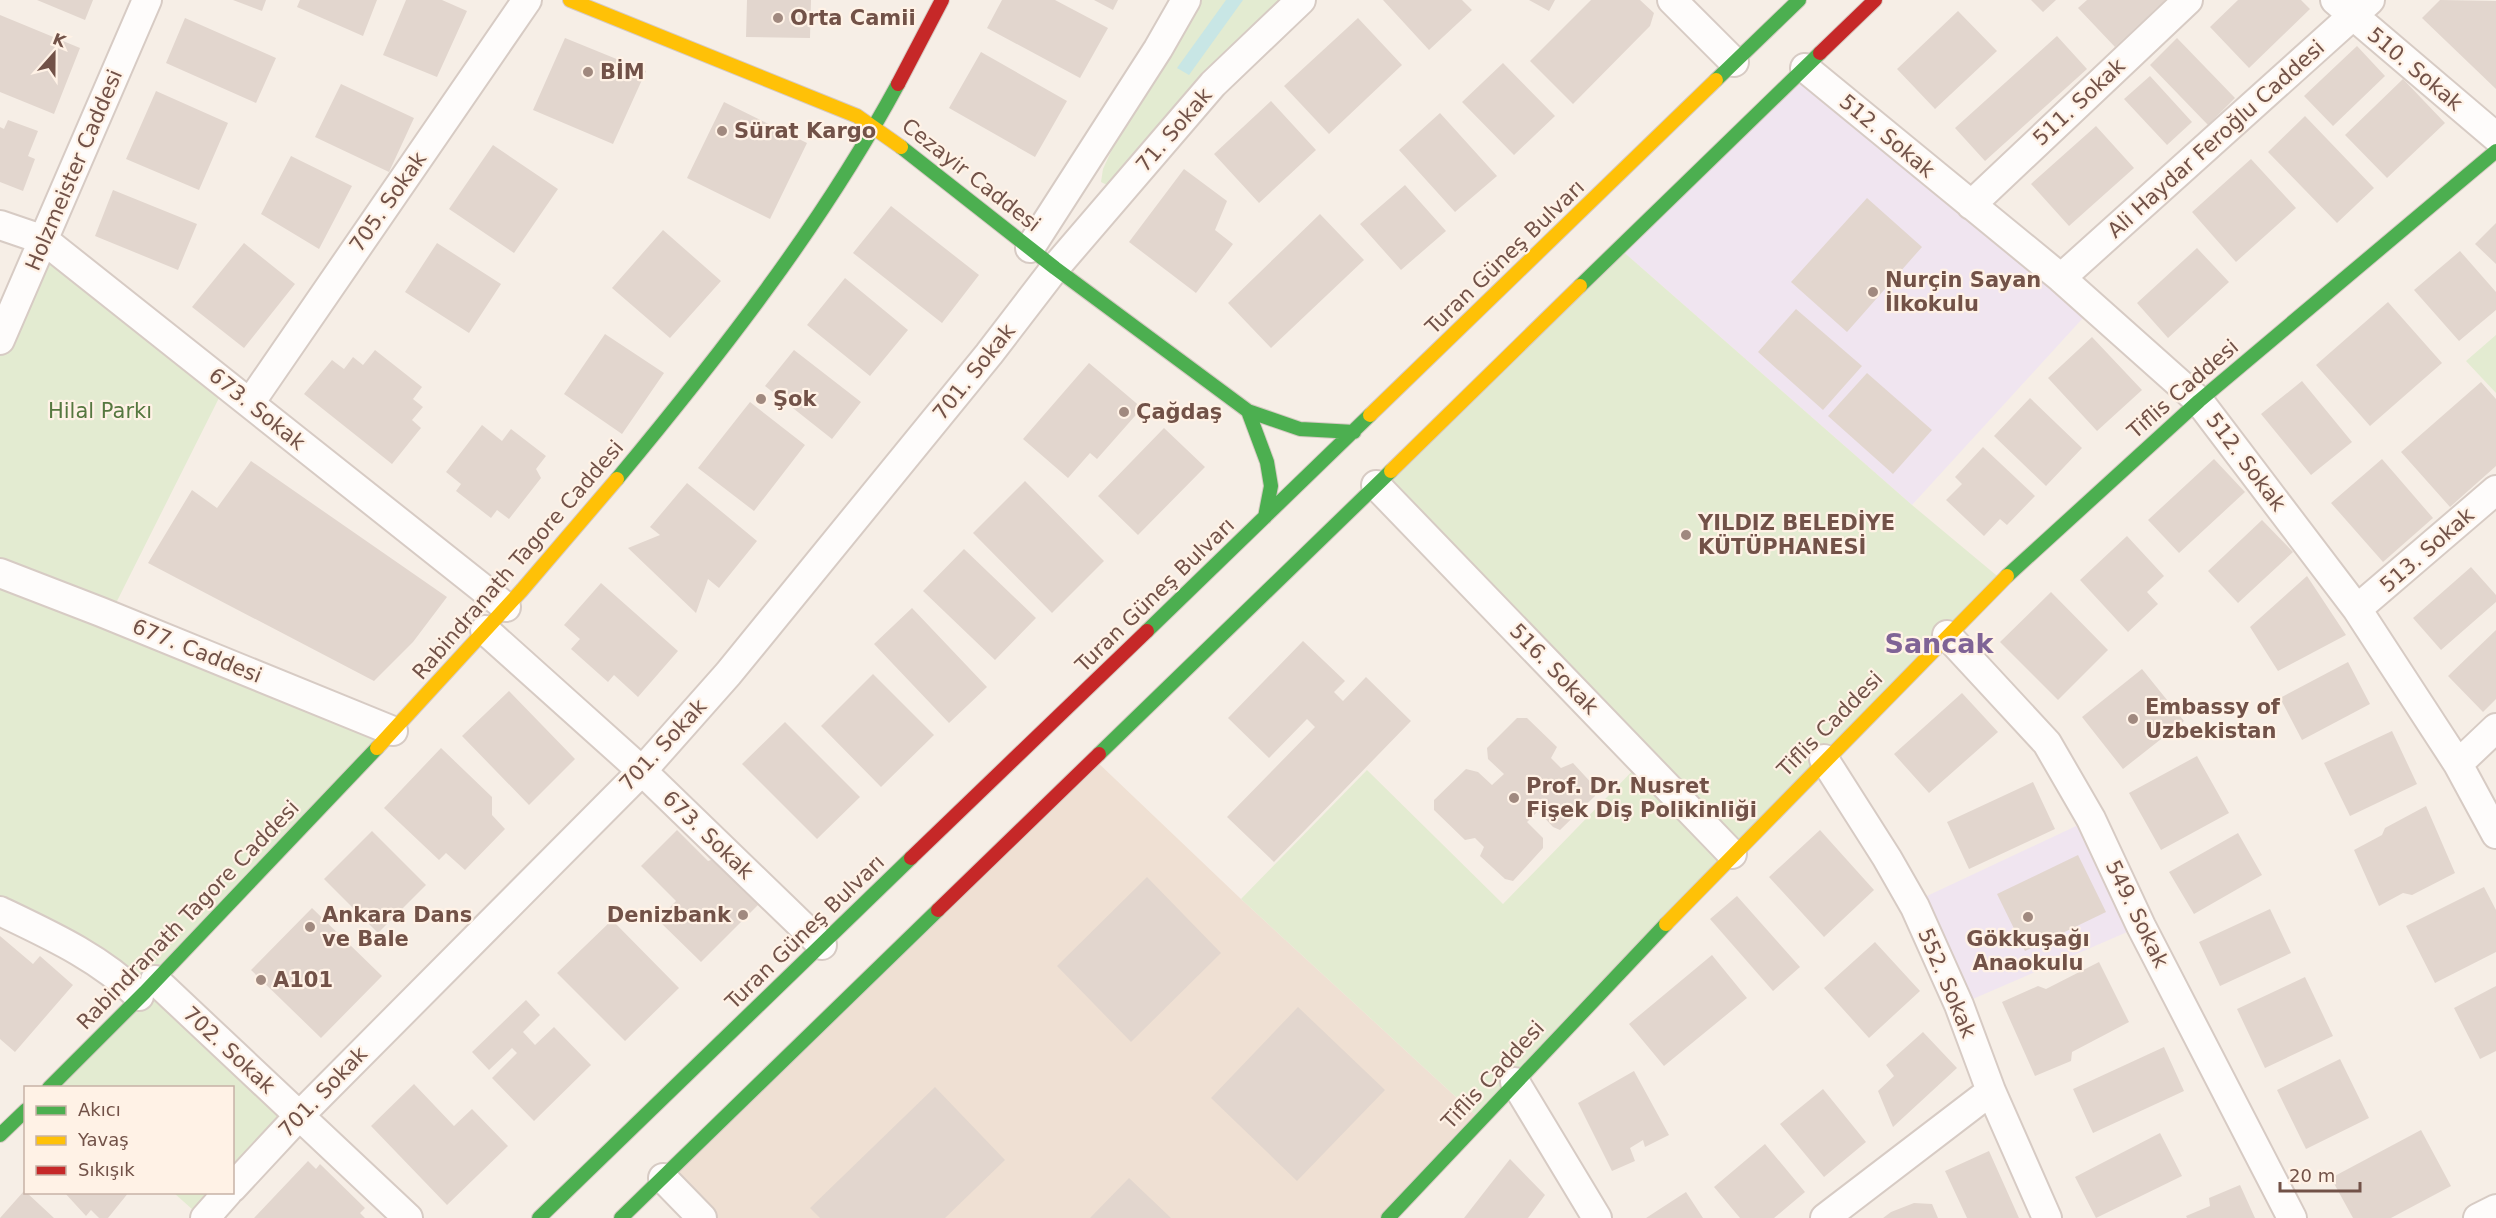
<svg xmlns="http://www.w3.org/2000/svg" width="2496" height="1218" font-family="'DejaVu Sans',sans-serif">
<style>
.residential{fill:#efe0d3}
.education{fill:#f0e5f0}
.green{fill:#e3ebd1}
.water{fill:#c8e6e5}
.building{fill:#e2d6ce}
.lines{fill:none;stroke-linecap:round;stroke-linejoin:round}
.street-casing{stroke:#d7cbc4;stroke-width:32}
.fast-casing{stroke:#d6cac3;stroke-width:16}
.slow-casing{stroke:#d6cac3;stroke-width:16}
.jam-casing{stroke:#d6cac3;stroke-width:16}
.street{stroke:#fefcfb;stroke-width:28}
.fast{stroke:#4caf50;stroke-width:14}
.slow{stroke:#ffc107;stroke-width:14}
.jam{stroke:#c62828;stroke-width:14}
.poi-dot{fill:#a0897f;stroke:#fff2e6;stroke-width:2}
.labels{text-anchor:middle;stroke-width:4.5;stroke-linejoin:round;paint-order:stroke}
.poi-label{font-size:21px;font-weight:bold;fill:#725248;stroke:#fff2e6;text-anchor:start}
.street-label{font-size:21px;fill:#725248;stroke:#fff2e6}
.park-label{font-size:21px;fill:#567840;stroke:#fff2e6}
.district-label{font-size:27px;font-weight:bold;fill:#7f6396;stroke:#fff2e6}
</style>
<rect width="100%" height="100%" fill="#f6eee6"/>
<path class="residential" d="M1093 758 1241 899 1481 1120 1388 1218H703L663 1178Z"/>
<path class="education" d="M1805 68 2093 307 1912 505 1619 248Z
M2091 819 2141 926 1959 1005 1912 903Z"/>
<path class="green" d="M1186 0H1301L1107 185 1101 182 1103 169 1158 49Z
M44 240 226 384 110 615 393 731 155 980 298 1117 233 1188 232 1088H59L139 996 0 911V341Z
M1619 248 1912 505 2002 580 1481 1120 1241 899 1367 770 1503 904 1643 760 1376 485Z
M2496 335V393L2466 361Z
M174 1193H228L202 1218Z"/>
<path class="water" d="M1226 0H1243L1189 75 1177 68Z"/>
<path class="building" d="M37 0H93L85 20Z
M233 0H266L262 11Z
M300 0H377L363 36 297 7Z
M406 0H442L467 11 437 77 383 55Z
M747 0H811L810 38 746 37Z
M1002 0H1055L1108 28 1080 78 987 28Z
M1094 0H1118L1113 10Z
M1383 0H1462L1472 10 1429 50Z
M1529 0H1555L1549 11Z
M1591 0H1640L1654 13 1650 26 1573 104 1530 61Z
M2031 0H2056L2043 12Z
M2087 0H2165L2115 47 2078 8Z
M2238 0H2301L2310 9 2249 68 2210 27Z
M2440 0 2496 1V89L2422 18Z
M1958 11 1997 51 1935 109 1897 69Z
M0 15 80 48 54 114 0 92Z
M185 18 276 58 256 103 166 63Z
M1358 18 1402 65 1329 134 1284 86Z
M2057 36 2087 69 1985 161 1955 128Z
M565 38 646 71 613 144 533 110Z
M2177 38 2235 98 2208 125 2150 65Z
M2357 46 2385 76 2333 126 2304 96Z
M981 52 1067 101 1035 157 949 108Z
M1503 63 1555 116 1514 155 1462 102Z
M2150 76 2192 122 2167 145 2124 99Z
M2403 79 2445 123 2387 178 2345 135Z
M341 84 414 118 389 172 315 137Z
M156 91 228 123 199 190 126 159Z
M1271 101 1316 150 1259 203 1214 154Z
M724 102 807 143 770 219 687 178Z
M1440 113 1497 176 1455 212 1399 150Z
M2305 116 2374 188 2337 223 2268 152Z
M8 120 38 131 28 156 35 159 23 191 0 182V127L4 129Z
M2096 126 2134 168 2069 226 2031 184Z
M493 145 558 189 514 253 449 209Z
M291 156 352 186 319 249 261 214Z
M2251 159 2296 208 2236 262 2192 212Z
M1184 169 1227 201 1215 230 1233 244 1196 293 1129 242Z
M1405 185 1446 231 1401 270 1360 224Z
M113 190 197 224 178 270 95 236Z
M1867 198 1922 247 1847 332 1791 282Z
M891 206 979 275 942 323 853 253Z
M1320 214 1364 260 1271 348 1228 303Z
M2496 223V264L2475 244Z
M663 230 721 281 670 338 612 288Z
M244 243 295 284 244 348 192 307Z
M437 243 501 284 469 333 405 292Z
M2197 248 2229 282 2168 338 2137 303Z
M2460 251 2496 292V310L2459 341 2414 290Z
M845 278 908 330 870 376 807 325Z
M2388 302 2442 363 2370 426 2316 365Z
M1796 309 1862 366 1823 410 1758 352Z
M605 334 664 373 622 434 564 394Z
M2092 337 2142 390 2097 431 2048 378Z
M375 350 422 387 413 399 423 407 412 420 421 428 392 464 304 394 332 360 344 369 353 357 363 365Z
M794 350 861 402 832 439 765 386Z
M1089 363 1142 408 1097 459 1090 453 1068 478 1023 439Z
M1867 373 1932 430 1893 474 1828 416Z
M2302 381 2352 442 2311 475 2261 414Z
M2481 382 2496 399V466L2450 507 2401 452Z
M2030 398 2082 448 2046 486 1994 436Z
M750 402 805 445 754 511 698 468Z
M482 425 502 441 511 429 546 456 536 469 541 478 509 519 497 510 491 518 456 491 461 484 446 472Z
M1164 428 1205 467 1138 535 1098 496Z
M1983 447 2035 496 2007 525 2000 519 1984 536 1946 500 1962 484 1955 477Z
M2214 459 2245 492 2179 553 2148 520Z
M2382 459 2433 518 2383 562 2331 503Z
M251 461 447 597 413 642 374 681 148 563 192 490 217 508Z
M1025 481 1104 561 1052 613 973 533Z
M687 483 757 541 719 588 708 579 696 613 628 548 660 535 650 527Z
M2262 520 2293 552 2238 603 2208 571Z
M2127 536 2164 576 2147 592 2158 604 2128 632 2080 580Z
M964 549 1036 618 995 660 923 591Z
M2471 567 2496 595V602L2441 650 2413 618Z
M2307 576 2346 635 2278 671 2250 627Z
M601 583 678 651 638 697 614 675 608 682 571 649 580 639 564 625Z
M2051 592 2108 650 2058 700 2000 642Z
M912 608 987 687 949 723 874 644Z
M2496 630V699L2483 712 2448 676Z
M1303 641 1345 681 1334 692 1343 701 1366 677 1411 721 1274 862 1227 817 1315 727 1307 719 1269 758 1228 718Z
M2348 662 2370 704 2302 740 2280 698Z
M2142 669 2184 721 2123 769 2082 717Z
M873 674 934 735 881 787 821 726Z
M509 691 575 759 529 805 462 736Z
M1962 693 1998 732 1929 793 1894 754Z
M1517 718H1527L1557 747 1551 758 1561 768 1573 763 1596 788 1595 796 1560 830 1553 827 1538 811 1527 822 1543 838V848L1513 881 1505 879 1480 856 1484 847 1475 838 1465 840 1434 810V800L1466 769 1478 772 1492 785 1504 774 1488 759 1487 748Z
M785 722 860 797 817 839 742 764Z
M2392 731 2417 784 2350 816 2324 763Z
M441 748 492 797V815L505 829 465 870 446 853 439 860 384 808Z
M2197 756 2229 813 2161 850 2129 793Z
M2033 782 2055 829 1969 869 1947 822Z
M2426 806 2455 873 2412 895 2403 893 2379 906 2354 850 2382 835 2385 828Z
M677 830 708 861 714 859 759 904 701 962 658 920 676 901 641 866Z
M1820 830 1874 890 1824 937 1769 877Z
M372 831 426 885 378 933 324 879Z
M2238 833 2262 875 2194 914 2169 872Z
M2078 855 2106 912 2025 951 1997 894Z
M1147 877 1221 953 1131 1042 1057 966Z
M2484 887 2496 910V952L2435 983 2406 926Z
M1737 896 1800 967 1773 991 1710 919Z
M312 908 382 976 321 1038 251 970Z
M2270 909 2291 953 2220 986 2199 942Z
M612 920 679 988 625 1041 557 973Z
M0 936 33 964 40 956 73 985 15 1052 0 1039Z
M1875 942 1920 991 1869 1038 1824 988Z
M1712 955 1747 998 1664 1066 1629 1024Z
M2099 962 2129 1022 2072 1052 2071 1061 2035 1076 2002 1002 2038 986 2046 989Z
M2305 977 2333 1036 2265 1068 2237 1009Z
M2496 986V1051L2480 1059 2454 1008Z
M526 1000 540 1015 523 1032 535 1045 554 1027 591 1065 534 1121 492 1078 517 1053 512 1048 489 1070 472 1052Z
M1298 1007 1385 1090 1297 1181 1211 1098Z
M1923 1032 1957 1068 1893 1127 1878 1091 1894 1076 1886 1065Z
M2164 1047 2184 1091 2093 1133 2073 1089Z
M2340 1059 2369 1118 2306 1149 2277 1090Z
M1634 1071 1669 1135 1645 1147 1643 1140 1630 1148 1635 1161 1612 1171 1578 1103Z
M414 1084 454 1126 472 1109 508 1146 447 1205 371 1126Z
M935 1087 1005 1160 945 1218H820L810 1208Z
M1823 1089 1866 1142 1824 1177 1780 1124Z
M2421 1130 2451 1186 2391 1218H2353L2331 1178Z
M2160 1133 2182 1176 2096 1218 2075 1177Z
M1765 1144 1805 1192 1774 1218H1740L1714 1187Z
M1989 1151 2019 1218H1967L1945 1171Z
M1510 1159 1545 1195 1528 1218H1464Z
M308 1161 316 1169 320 1164 365 1208 360 1213 365 1218H254Z
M1129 1178 1171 1218H1090Z
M2240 1185 2255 1218H2187L2186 1216 2210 1206 2209 1198Z
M24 1191 26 1192 54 1218H0Z
M64 1192H129L108 1218H99L91 1210 86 1216Z
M1686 1192 1703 1218H1646Z
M1914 1203 1932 1204 1938 1218H1883L1891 1212Z"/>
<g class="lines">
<defs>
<path id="street" d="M1672 0 1734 62
M2335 0 2496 137
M1805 68 2061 278 2199 401 2357 609 2458 764 2496 834
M1971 205 2188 0
M0 225 44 240 506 607
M1030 248 1158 49 1186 0
M2061 278 2370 0
M0 340 147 0
M250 403 527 0
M1376 485 1732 854
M0 573 101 612 393 731
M2357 609 2496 490
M485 630 642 771 822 945
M1947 635 2047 743 2091 819 2141 926 2292 1218
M1824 759 1887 858 1915 907 1959 1005 1991 1091 2047 1218
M2458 764 2496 728
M0 911C50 935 99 957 139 996
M155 980 408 1218
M1515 1082 1597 1218
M663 1178 702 1218
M232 1188 298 1117 642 771 728 674 989 354 1055 268 1213 84 1301 0
M205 1218 228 1192
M1825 1218 1991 1091
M2478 1218 2496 1209"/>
<path id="fast" d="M1716 80 1799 0
M901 147 1055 268 1248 411 1300 429 1354 432
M1580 286 1820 53
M1248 411 1267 462 1271 486 1265 517
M617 479C720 355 821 226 898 84
M2007 576 2199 401 2496 151
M1147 631 1370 415
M1099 754 1391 471
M49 1088 145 992 377 748
M0 1135 26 1110
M539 1218 911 858
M621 1218 938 910
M1388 1218 1666 924"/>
<path id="slow" d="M570 0 857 116 901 147
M1370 415 1716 80
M1391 471 1580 286
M377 748 522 590 617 479
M1666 924 2007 576"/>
<path id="jam" d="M1820 53 1875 0
M898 84 942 0
M911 858 1147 631
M938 910 1099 754"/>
</defs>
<use href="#street" class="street-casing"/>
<use href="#fast" class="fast-casing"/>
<use href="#slow" class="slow-casing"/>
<use href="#jam" class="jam-casing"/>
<use href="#street" class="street"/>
<use href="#fast" class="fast"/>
<use href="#slow" class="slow"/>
<use href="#jam" class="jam"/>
</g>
<g class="poi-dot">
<circle cx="778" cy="18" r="6"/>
<circle cx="588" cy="72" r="6"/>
<circle cx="722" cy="131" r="6"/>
<circle cx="1873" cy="292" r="6"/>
<circle cx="761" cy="399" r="6"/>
<circle cx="1124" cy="412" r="6"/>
<circle cx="1686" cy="535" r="6"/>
<circle cx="2133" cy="719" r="6"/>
<circle cx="1514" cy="798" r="6"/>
<circle cx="743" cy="915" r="6"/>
<circle cx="2028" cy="917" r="6"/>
<circle cx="310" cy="927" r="6"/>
<circle cx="261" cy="980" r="6"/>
</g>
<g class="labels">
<g class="poi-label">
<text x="790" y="25">Orta Camii</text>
<text x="600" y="79">BİM</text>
<text x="734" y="138">Sürat Kargo</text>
<text x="1885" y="287">Nurçin Sayan<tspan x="1885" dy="24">İlkokulu</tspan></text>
<text x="773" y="406">Şok</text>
<text x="1136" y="419">Çağdaş</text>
<text x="1698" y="530">YILDIZ BELEDİYE<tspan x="1698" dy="24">KÜTÜPHANESİ</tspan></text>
<text x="2145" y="714">Embassy of<tspan x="2145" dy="24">Uzbekistan</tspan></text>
<text x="1526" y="793">Prof. Dr. Nusret<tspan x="1526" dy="24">Fişek Diş Polikinliği</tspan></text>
<text x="322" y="922">Ankara Dans<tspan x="322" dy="24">ve Bale</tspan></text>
<text x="731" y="922" text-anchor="end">Denizbank</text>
<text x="2028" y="946" text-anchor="middle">Gökkuşağı<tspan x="2028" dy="24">Anaokulu</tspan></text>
<text x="273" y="987">A101</text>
</g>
<g class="street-label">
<text transform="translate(2415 69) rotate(40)" y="7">510. Sokak</text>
<text transform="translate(2079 102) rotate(-43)" y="7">511. Sokak</text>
<text transform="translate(1174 130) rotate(-49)" y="7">71. Sokak</text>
<text transform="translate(1887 136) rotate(40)" y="7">512. Sokak</text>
<text transform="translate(2216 139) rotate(-42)" y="7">Ali Haydar Feroğlu Caddesi</text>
<text transform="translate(74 170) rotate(-67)" y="7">Holzmeister Caddesi</text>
<text transform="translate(971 175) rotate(38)" y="7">Cezayir Caddesi</text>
<text transform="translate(388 202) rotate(-55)" y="7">705. Sokak</text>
<text transform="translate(1505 257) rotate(-44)" y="7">Turan Güneş Bulvarı</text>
<text transform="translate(974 372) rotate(-51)" y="7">701. Sokak</text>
<text transform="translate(2183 389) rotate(-41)" y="7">Tiflis Caddesi</text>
<text transform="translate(257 409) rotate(39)" y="7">673. Sokak</text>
<text transform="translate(2246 462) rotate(53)" y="7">512. Sokak</text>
<text transform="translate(2427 550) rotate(-41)" y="7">513. Sokak</text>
<text transform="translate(518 560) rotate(-49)" y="7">Rabindranath Tagore Caddesi</text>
<text transform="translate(1155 595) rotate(-44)" y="7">Turan Güneş Bulvarı</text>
<text transform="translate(197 651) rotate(22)" y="7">677. Caddesi</text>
<text transform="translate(1554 669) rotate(46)" y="7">516. Sokak</text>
<text transform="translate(1830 724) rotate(-45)" y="7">Tiflis Caddesi</text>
<text transform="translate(663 745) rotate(-47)" y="7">701. Sokak</text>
<text transform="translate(708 835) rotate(44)" y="7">673. Sokak</text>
<text transform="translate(2137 914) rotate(64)" y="7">549. Sokak</text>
<text transform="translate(188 915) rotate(-46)" y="7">Rabindranath Tagore Caddesi</text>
<text transform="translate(805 932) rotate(-44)" y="7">Turan Güneş Bulvarı</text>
<text transform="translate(1947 983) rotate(67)" y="7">552. Sokak</text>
<text transform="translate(229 1050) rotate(43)" y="7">702. Sokak</text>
<text transform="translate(1493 1075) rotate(-47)" y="7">Tiflis Caddesi</text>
<text transform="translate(323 1092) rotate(-46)" y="7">701. Sokak</text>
</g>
<g class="park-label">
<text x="100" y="418">Hilal Parkı</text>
</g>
<g class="district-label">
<text x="1939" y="653">Sancak</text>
</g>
</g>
<rect x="24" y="1086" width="210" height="108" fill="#fff2e6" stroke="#c7b2a7" stroke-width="1.5"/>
<rect x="36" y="1106" width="30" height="9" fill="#4caf50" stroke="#c7b2a7" stroke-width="1.5"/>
<text x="78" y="1116" font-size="18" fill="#725248">Akıcı</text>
<rect x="36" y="1136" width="30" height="9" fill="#ffc107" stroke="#c7b2a7" stroke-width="1.5"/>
<text x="78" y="1146" font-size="18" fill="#725248">Yavaş</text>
<rect x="36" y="1166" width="30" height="9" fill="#c62828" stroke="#c7b2a7" stroke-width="1.5"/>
<text x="78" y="1176" font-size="18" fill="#725248">Sıkışık</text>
<g transform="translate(54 54) rotate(21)" stroke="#fff2e6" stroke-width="4.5" paint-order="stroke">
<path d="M0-4.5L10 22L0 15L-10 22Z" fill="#725248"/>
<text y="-9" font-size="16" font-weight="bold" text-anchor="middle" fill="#725248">K</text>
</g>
<path d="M2280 1182v9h80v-9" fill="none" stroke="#725248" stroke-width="3"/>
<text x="2289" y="1182" font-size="18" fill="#725248" stroke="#fff2e6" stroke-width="4.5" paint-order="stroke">20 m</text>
</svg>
